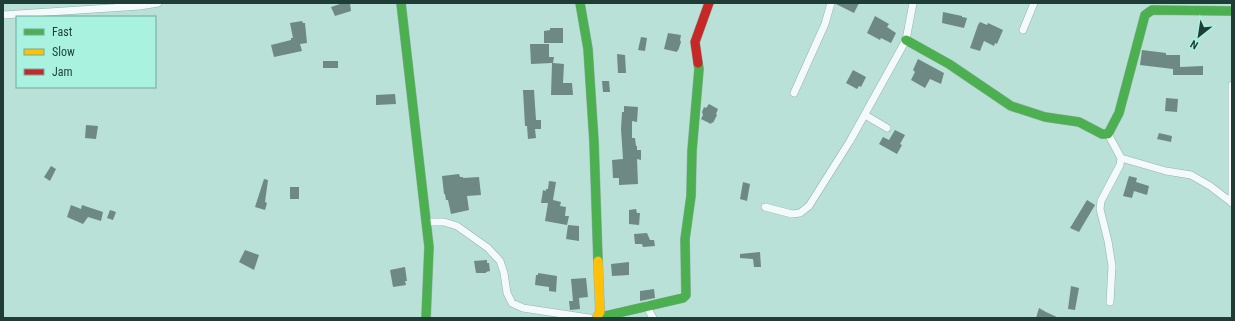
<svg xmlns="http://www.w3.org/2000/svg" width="1235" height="321" font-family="'Roboto Condensed',sans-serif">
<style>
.building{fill:#6e8884}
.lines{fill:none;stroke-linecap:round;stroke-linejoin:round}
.street-casing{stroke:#94b3ac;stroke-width:8}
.fast-casing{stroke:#94b3ac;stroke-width:10}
.slow-casing{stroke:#94b3ac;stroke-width:10}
.jam-casing{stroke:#94b3ac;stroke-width:10}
.street{stroke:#f4faf9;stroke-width:7}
.fast{stroke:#4caf50;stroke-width:9}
.slow{stroke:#ffc107;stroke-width:9}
.jam{stroke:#c62828;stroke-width:9}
</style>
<rect width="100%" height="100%" fill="#b9e1d7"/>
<path class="building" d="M343 3H350L351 11 335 16 331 7Z
M836 3H859L854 13 836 4Z
M943 12 962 16V17L967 18 964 28 942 23Z
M875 16 889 24 887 27 896 33 891 43 881 38 880 40 867 33Z
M302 21 303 23H305L307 43 300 44 302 51 274 57 271 45 291 40V38H293L290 23Z
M980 22 987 25 988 23 1003 30 997 44 995 43 994 46 984 41 980 51 970 48 978 25Z
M550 28H563V43H544V31L550 30Z
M668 33 681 35 680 40 681 42 678 51 677 50V52L664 49Z
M641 37 647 38 645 51 638 50Z
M530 44H549V57H554L553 63 564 64 563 83H572L573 95H551L552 63 531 64Z
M1142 50 1166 53V55H1180V67L1203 66V75H1173V69L1140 65Z
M617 54 625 55 626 73H618Z
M918 59 944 73 941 84 930 79 925 88 911 80 915 72 913 70Z
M323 61H338V68H323Z
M853 70 866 77 861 87 859 86 857 89 846 83Z
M602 81H609L610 92H603Z
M523 90H534L536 120H541V129H535L536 138 528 139 527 126H525Z
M395 94 396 104 376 105V95Z
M1166 98 1178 99 1177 112 1165 111Z
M709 104 718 109 716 114 717 115 713 123 712 122 711 124 701 119 703 115 702 112 704 107 706 108Z
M624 106 638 107 637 122 632 121V138H635L636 146H637V150H641V160L637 159 638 184 619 185V178H613L612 160 623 159 621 129 622 112H624Z
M86 125 98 126 96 139 85 138Z
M895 130 905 135 900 144 902 145 897 154 879 144 883 137 889 140Z
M1159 133 1172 136 1171 142 1157 139Z
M51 166 56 169 50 181 44 177Z
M459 174 460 177H463V178L479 177 481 195 467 196 469 210 451 214 448 200H446L445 194H444L442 176Z
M1129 176 1137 178 1136 182 1149 186 1147 195 1134 191 1132 198 1123 196Z
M264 179 268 180 265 202 267 203 265 210 255 207Z
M549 181 556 182 553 200 561 202 560 206 566 207 565 216H569L567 225 545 221 548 203H541L543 190 546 191V189H548Z
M743 182 750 184 747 201 740 199Z
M290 187H299V199H290Z
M1087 200 1095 205 1079 232 1070 228Z
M71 205 81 209 82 205 103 212 101 221 88 217 83 224 67 217Z
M636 209 637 213H640L639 225 629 224V210Z
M110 210 116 212 113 220 107 218Z
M568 225 579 226V241L566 239Z
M647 233 650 240H654L655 246 643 247 642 244H635L634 234Z
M245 250 259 255 254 270 239 262Z
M760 252 761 267H754L753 259 740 258V254Z
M487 260V263H489L490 271 486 272V273H476L474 261Z
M629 262V275L612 276 611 264Z
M405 267 407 281H405L406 285 393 287 390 270Z
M538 273 557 276 556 292 549 291V287L535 285 536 275H538Z
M586 278 588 297 579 298 580 309 570 310 569 301H573L571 279Z
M1071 286 1079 288 1075 310 1068 309Z
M654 289 655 298 640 301V291Z
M1039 308 1046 312 1059 318H1036Z"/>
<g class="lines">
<defs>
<path id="street" d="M3 15 140 6 158 3
M1023 30 1034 3
M1232 85V203
M794 93 825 24 831 3
M865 115 887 128
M1108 134 1121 158 1120 165 1101 201 1100 209 1108 241 1112 266 1110 302
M1121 158 1166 171 1191 175 1210 186 1231 202
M765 207 792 214 800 213 809 206 850 141 906 40 913 3
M426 222H444L457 226 488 248 500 261 504 273 507 293 512 303 523 308 589 318
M646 305 653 318"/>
<path id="fast" d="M401 3 429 247 426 318
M580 3 588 49 594 142 598 261
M906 40 949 64 1011 106 1045 117 1079 122 1102 134H1108L1119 113 1145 15 1152 10 1232 11
M600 312 601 316H605L683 298 686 295 685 239 691 196 692 151 699 69 698 63"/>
<path id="slow" d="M597 317 600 312 598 261"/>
<path id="jam" d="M698 63 695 42 709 3"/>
</defs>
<use href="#street" class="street-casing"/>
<use href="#fast" class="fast-casing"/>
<use href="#slow" class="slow-casing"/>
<use href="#jam" class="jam-casing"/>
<use href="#street" class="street"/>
<use href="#fast" class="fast"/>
<use href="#slow" class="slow"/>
<use href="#jam" class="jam"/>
</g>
<rect width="1235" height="321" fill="none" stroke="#1e3d36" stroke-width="8"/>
<rect x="16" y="16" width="140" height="72" fill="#a8f2df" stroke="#71aa9b"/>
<rect x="24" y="29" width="20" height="6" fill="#4caf50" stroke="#71aa9b"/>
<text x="52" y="36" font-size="12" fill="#1e3d36">Fast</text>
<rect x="24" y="49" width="20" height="6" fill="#ffc107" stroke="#71aa9b"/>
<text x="52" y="56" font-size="12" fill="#1e3d36">Slow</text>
<rect x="24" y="69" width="20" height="6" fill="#c62828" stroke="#71aa9b"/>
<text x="52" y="76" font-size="12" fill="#1e3d36">Jam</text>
<g transform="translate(1199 36) rotate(210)" stroke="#a8f2df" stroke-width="3" paint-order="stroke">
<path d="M0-3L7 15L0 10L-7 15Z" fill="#1e3d36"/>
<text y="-6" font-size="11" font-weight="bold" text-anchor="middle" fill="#1e3d36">N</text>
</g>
</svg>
